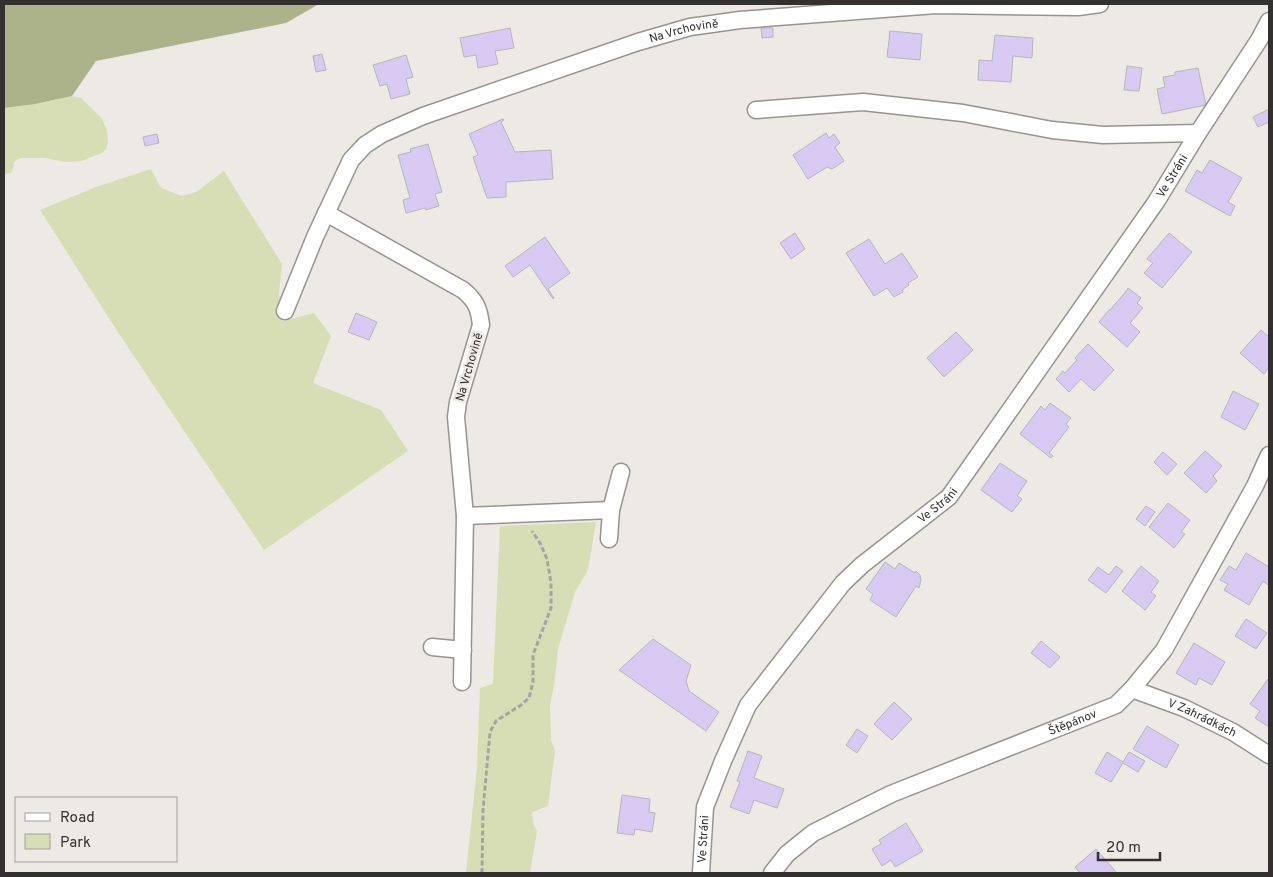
<svg xmlns="http://www.w3.org/2000/svg" width="1273" height="877" font-family="Overpass,sans-serif">
<style>
.green{fill:#d7deb5}
.forest{fill:#acb38a}
.building{fill:#d8caf2;stroke:#b6b5ba}
.lines{fill:none;stroke-linecap:round;stroke-linejoin:round}
.street-casing{stroke:#97948f;stroke-width:19}
.path{stroke:#a6a4a0;stroke-width:3;stroke-dasharray:5 2.5;stroke-linecap:butt}
.street{stroke:#fff;stroke-width:16}
.labels{text-anchor:middle;stroke-width:5;stroke-linejoin:round;paint-order:stroke}
.street-label{font-size:12px;fill:#32312f;stroke:#edeae5}
</style>
<rect width="100%" height="100%" fill="#edeae5"/>
<path class="green" d="M72 96 81 98 102 119 107 130 108 143 106 149 102 153 82 161 66 162 45 158H20L14 162 13 169 11 173 4 174V108L35 104Z
M151 169 161 188 182 196 196 192 224 171 282 264 279 294 283 321 314 313 331 336 313 383 381 410 408 451 264 550 119 334 40 210 96 187Z
M596 522 588 570 575 592 558 649 555 679 550 706 551 740 555 751 548 806 532 812 533 823 537 832 530 873H466L477 767 480 688 493 684 500 526Z"/>
<path class="forest" d="M4 4H319L286 23 96 61 72 96 35 104 4 108Z"/>
<path class="building" d="M510 28 514 48 495 51 498 64 478 68 476 55 464 57 460 38Z
M761 28H773V37L762 38Z
M890 31 922 34 920 60 887 57Z
M995 35 1033 38 1032 58 1013 56 1011 82 978 80 979 60 992 61Z
M322 54 326 70 316 72 313 56Z
M406 55 413 77 406 79 410 94 391 99 387 84 380 86 373 65Z
M1127 66 1142 68 1139 91 1124 90Z
M1198 68 1206 105 1162 114 1157 89 1165 87 1163 77 1175 75V72Z
M1269 109V122L1258 127 1253 117Z
M503 119 504 120 501 122 515 152 551 150 553 179 506 182V197L487 198 473 157 478 155 469 134Z
M826 133 829 138 834 134 840 143 835 147 844 161 832 169 827 167 808 179 793 155Z
M157 134 159 143 145 146 143 137Z
M428 144 442 192 435 194 439 206 426 210 425 208 406 213 403 200 410 198 398 155 411 152 410 149Z
M1210 160 1242 178 1228 202 1235 206 1230 216 1185 191 1197 170 1202 173Z
M795 233 805 249 791 259 780 243Z
M1169 233 1192 252 1162 288 1144 273 1153 263 1147 259Z
M545 237 570 273 548 289 554 298 553 299 530 265 513 277 505 266Z
M869 239 885 264 902 253 918 277 908 283 909 285 902 290 903 292 894 297 887 288 874 296 846 253Z
M1128 288 1141 298 1137 303 1143 308 1130 323 1140 332 1127 347 1099 322 1109 310H1110L1128 289Z
M356 313 377 322 369 340 348 332Z
M1261 330 1269 337V367L1264 374 1240 353Z
M956 332 973 350 944 377 927 358Z
M1088 344 1114 370 1094 391 1081 379 1069 392 1056 379 1063 371 1065 373 1077 360 1075 358Z
M1233 391 1259 404 1245 430 1221 417Z
M1050 403 1071 418 1066 424 1069 427 1049 453 1053 456 1051 458 1020 434 1041 406 1045 410Z
M1205 451 1222 466 1213 476 1217 481 1206 493 1184 473Z
M1163 452 1177 464 1167 475 1154 462Z
M1000 463 1027 481 1017 496 1022 499 1012 512 981 490Z
M1168 503 1190 520 1181 532 1185 534 1174 548 1149 527Z
M1146 506 1155 512 1145 526 1136 519Z
M1246 553 1269 567V583L1268 585 1263 581 1249 605 1224 590 1228 584 1220 580 1229 566 1236 570Z
M885 562 895 569 899 563 915 573 916 571 920 575 921 580 919 588 916 586 896 617 870 600 873 594 866 589Z
M1116 566 1123 571 1106 593 1088 580 1098 567 1109 575Z
M1141 566 1159 581 1151 592 1156 596 1145 610 1122 591Z
M1246 619 1267 633 1256 649 1235 636Z
M653 639 691 665 686 681 689 691 719 712 706 731 619 670Z
M1041 641 1060 657 1050 668 1031 653Z
M1194 643 1225 662 1212 685 1199 678 1196 685 1176 673Z
M1268 679H1269V727L1255 718 1260 711 1250 704Z
M894 702 912 719 892 740 874 724Z
M1147 726 1179 745 1166 768 1133 749Z
M857 729 868 736 857 753 846 745Z
M748 751 762 756 754 778 784 789 777 808 754 800 749 814 730 807 740 782 737 781Z
M1107 752 1123 762 1129 752 1145 761 1138 772 1123 763 1111 782 1095 773Z
M622 795 650 799 649 812 655 813 652 832 635 829 634 835 617 833Z
M906 823 923 851 895 867 891 860 882 866 872 849 881 844 879 840Z
M1096 849 1116 872 1115 873H1080L1075 867Z"/>
<g class="lines">
<defs>
<g id="street">
<path d="M756 110 863 102 963 113 1052 130 1103 135 1198 133"/>
<path d="M326 213 463 290C476 301 479 308 481 325L458 402 456 417 465 516 462 682"/>
<path id="s1" d="M285 311 315 237 351 160 365 145 382 134 423 116 638 42 690 27 740 20 936 5 1078 7 1100 4"/>
<path d="M465 516 611 510"/>
<path d="M609 539 611 510 621 472"/>
<path d="M432 647 463 650"/>
<path id="s2" d="M1132 689 1184 708 1233 732 1269 755"/>
<path id="s3" d="M701 873 705 807 723 761 748 705 843 583 862 565 949 497 1156 202 1198 133 1259 40 1269 21"/>
<path id="s4" d="M772 873 787 854 813 833 891 794 1116 705 1132 689 1164 650 1255 486 1269 455"/>
</g>
</defs>
<use href="#street" class="street-casing"/>
<path class="path" d="M482 873 483 810 490 732 496 721 521 705 529 698 533 682V655L551 608V583L547 559 540 543 532 531"/>
<use href="#street" class="street"/>
</g>
<g class="labels">
<g class="street-label">
<text dy="4" stroke="none"><textPath href="#s1" startOffset="525">Na Vrchovině</textPath></text>
<text dy="4" stroke="none"><textPath href="#s3" startOffset="859">Ve Stráni</textPath></text>
<text transform="translate(469 367) rotate(-74)" y="4">Na Vrchovině</text>
<text dy="4" stroke="none"><textPath href="#s3" startOffset="454">Ve Stráni</textPath></text>
<text dy="4" stroke="none"><textPath href="#s2" startOffset="76">V Zahrádkách</textPath></text>
<text dy="4" stroke="none"><textPath href="#s4" startOffset="340">Štěpánov</textPath></text>
<text dy="4" stroke="none"><textPath href="#s3" startOffset="34">Ve Stráni</textPath></text>
</g>
</g>
<rect width="1273" height="877" fill="none" stroke="#32312f" stroke-width="10"/>
<rect x="15" y="797" width="162" height="65" fill="#edeae5" stroke="#a2a09c"/>
<rect x="25" y="813" width="25" height="8" fill="#ffffff" stroke="#a2a09c"/>
<text x="60" y="822" font-size="15" fill="#32312f">Road</text>
<rect x="25" y="834" width="25" height="15" fill="#d7deb5" stroke="#a2a09c"/>
<text x="60" y="847" font-size="15" fill="#32312f">Park</text>
<path d="M1098 852v8h62v-8" fill="none" stroke="#32312f" stroke-width="2.5"/>
<text x="1106" y="852" font-size="15" fill="#32312f" stroke="#edeae5" stroke-width="4" paint-order="stroke">20 m</text>
</svg>
